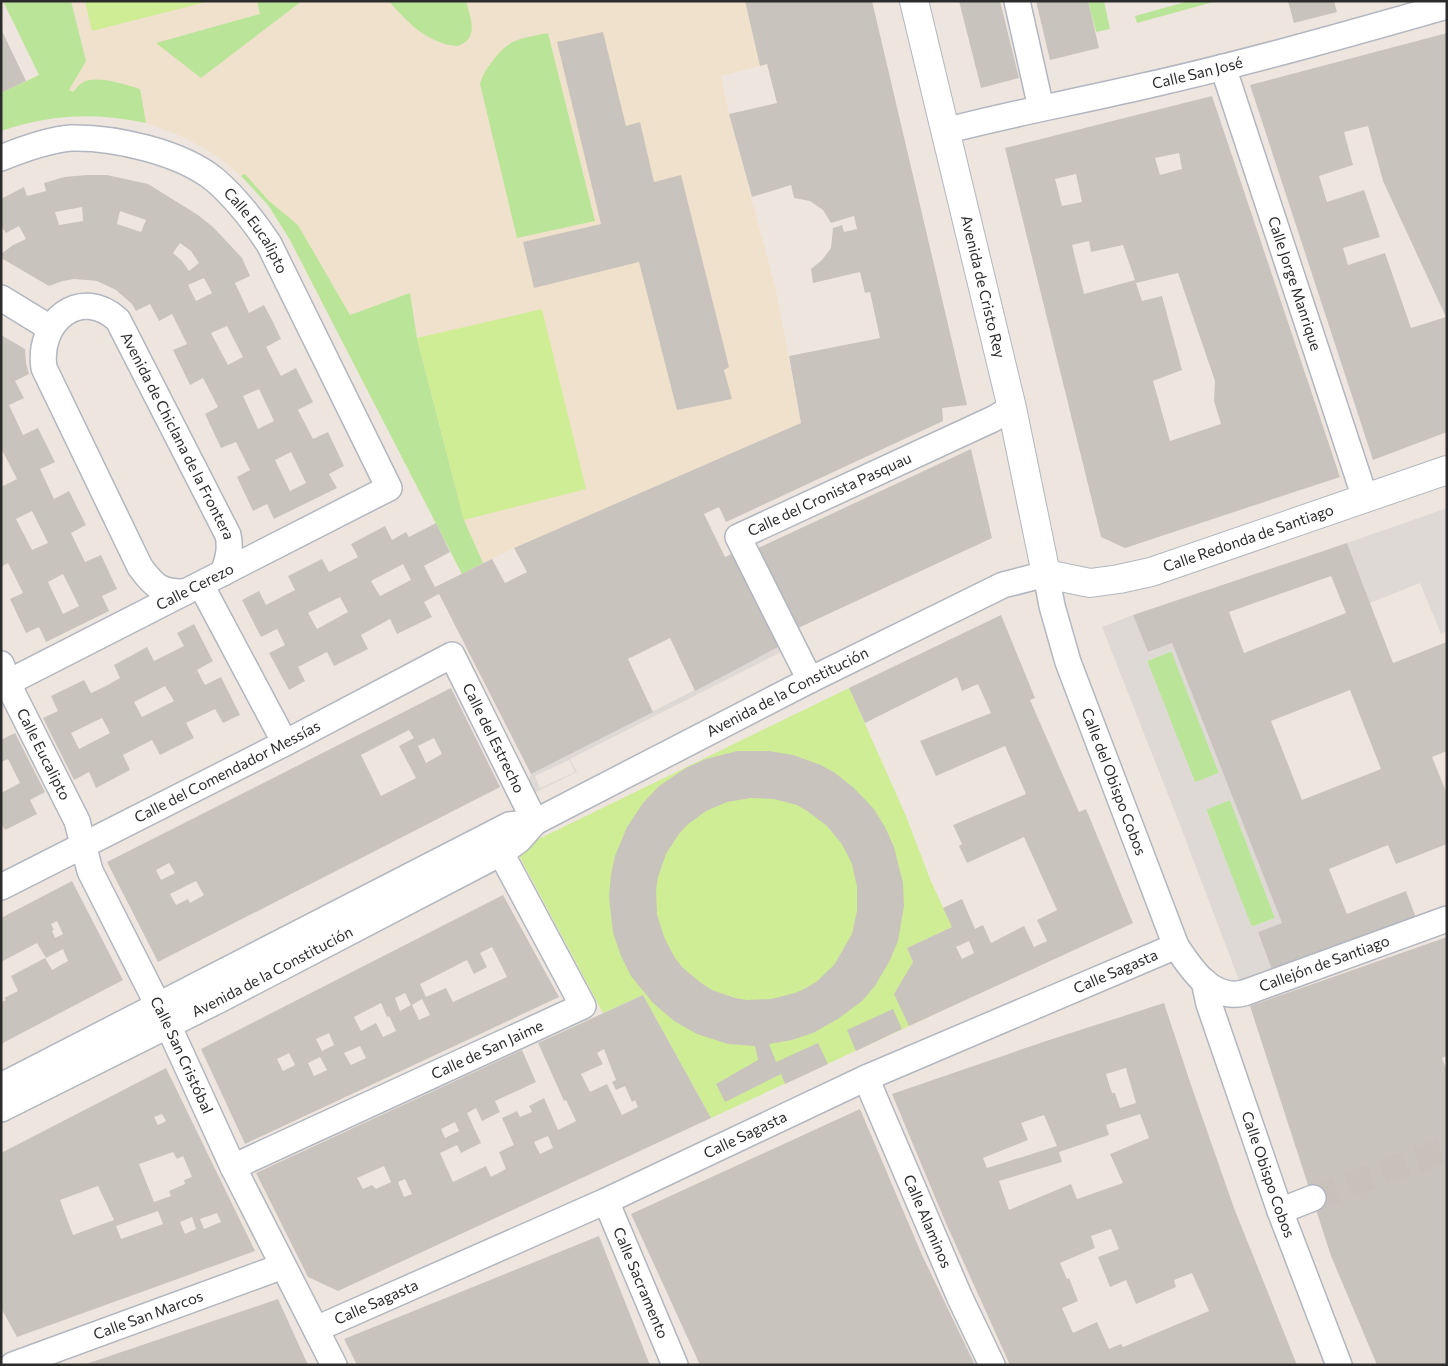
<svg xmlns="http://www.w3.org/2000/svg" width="1448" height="1366" font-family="Commissioner,sans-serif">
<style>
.education{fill:#f0e1cd}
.green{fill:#bae599}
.pitch{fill:#cfed95}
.plaza{fill:#ded9d5;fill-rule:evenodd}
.building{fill:#c9c3bd;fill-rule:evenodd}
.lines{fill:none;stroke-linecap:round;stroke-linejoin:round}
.street-tunnel{stroke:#c7c1ba;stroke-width:25;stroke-dasharray:25 12;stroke-linecap:butt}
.street-casing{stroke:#b2b6c0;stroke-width:28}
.secondary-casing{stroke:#b2b6c0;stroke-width:30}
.street{stroke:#fff;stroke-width:25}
.secondary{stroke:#fff;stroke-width:28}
.labels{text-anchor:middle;stroke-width:4;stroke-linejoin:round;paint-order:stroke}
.street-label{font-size:15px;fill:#2c2c2c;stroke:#fff}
</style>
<rect width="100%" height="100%" fill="#eee6de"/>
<path class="education" d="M3 1H745L760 66 721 76 729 114 776 290 801 423 514 548 462 574 283 227 268 205 241 176 218 157 186 138 146 123 124 119 96 116 60 117 22 124 1 131V93L39 75Z"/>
<path class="green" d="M3 1H71L86 61 69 90 73 92C76 89 78 85 82 83 95 74 127 85 140 89L146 123C94 112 51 114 1 131V93L39 75Z
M257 1H302L201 78 156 43 260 14Z
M389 1H466C471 19 479 38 458 46 430 45 406 22 389 1Z
M1088 1H1104L1110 29 1096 32Z
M1189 1H1217L1137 23 1135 16Z
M548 33 595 221 517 238 480 84C482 76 486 69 491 63 509 38 519 39 548 33Z
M245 174 269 201 298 225 350 315 410 293 417 338 464 520 483 563 462 574 290 240 268 205 241 176Z
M1172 651 1219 773 1195 783 1147 661Z
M1230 800 1275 918 1251 927 1206 809Z"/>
<path class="pitch" d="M85 1H210L92 31Z
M542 309 586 489 464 520 417 338Z
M849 688 906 816 930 879 952 927 907 948 935 1014 711 1118 643 995 603 1013 516 850Z"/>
<path class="plaza" d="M1447 508V631L1441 634 1420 583 1370 603 1347 543Z
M1133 615 1148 652 1172 643 1282 923 1258 932 1272 970 1240 983 1180 825 1102 627ZM1171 651 1219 773 1195 782 1147 661ZM1230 800 1275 918 1252 927 1206 810Z
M780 646 785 650 570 759 577 772 534 793 529 780 531 774ZM569 760 575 772 540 788 535 776Z"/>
<path class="building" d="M745 1H872L967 405 942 408 943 421 726 522 719 507 704 514 725 557 734 553 780 646 695 691 670 638 628 659 653 712 531 774 439 594 424 602 432 617 397 634 390 619 361 635 368 649 334 666 327 652 298 667 305 681 289 690 269 653 285 645 277 629 261 637 242 600 259 591 266 605 295 590 288 576 322 559 329 572 358 557 351 544 385 526 392 540 406 532 409 537 436 523 450 552 424 566 435 587 492 559 505 583 527 572 514 548 801 423 789 356 880 338 870 292 865 293 860 272 813 283 811 269 822 260 831 248 833 228 842 225 844 232 857 229 854 216 831 223 823 210 810 201 794 198 791 185 752 197 729 114 777 103 767 64 760 66ZM403 564 411 580 380 596 371 581ZM340 597 348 612 317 629 308 613Z
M959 1H1000L1019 78 981 88Z
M1036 1H1088L1099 48 1050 60Z
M1288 1H1334L1337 12 1294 23Z
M1 29 26 81 1 93Z
M603 32 626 126 640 122 654 182 681 175 729 367 724 370 732 399 677 410 639 262 534 288 523 242 601 224 557 42Z
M1447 33V432L1373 460 1250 85ZM1368 126 1383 181 1446 317 1411 328 1385 253 1348 265 1343 248 1380 237 1364 190 1327 202 1319 176 1353 165 1344 132Z
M1212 96 1340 477 1125 548 1101 537 1005 148ZM1179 153 1182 169 1160 175 1155 158ZM1076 174 1082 202 1062 206 1055 179ZM1089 241 1091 252 1123 245 1135 280 1084 294 1072 245ZM1178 273 1215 381 1214 401 1221 424 1170 441 1153 381 1182 370 1162 296 1142 301 1136 283Z
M87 175H107L148 184 198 215 213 227 242 258 250 276 235 283 249 313 264 305 273 322 281 339 266 347 281 376 296 368 313 402 298 410 313 439 328 432 344 466 329 474 337 488 274 519 267 504 253 511 237 477 250 470 236 442 221 448 205 414 218 407 203 378 190 385 173 350 187 344 172 314 159 321 150 304 136 311 132 304 116 290 97 281 74 279 63 281 49 286 1 258V254L13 245 26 239 19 226 6 233 1 226V199L24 187 27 196 46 191 44 183 64 177ZM82 207 83 221 59 225 55 212ZM120 211 146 220 141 232 117 224ZM180 243 191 251 199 263 189 271 182 261 173 253ZM204 278 212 293 196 301 188 285ZM227 326 243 357 228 365 211 333ZM259 389 274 421 258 429 243 396ZM291 452 306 483 290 491 275 460Z
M1 335 25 349 26 363 29 374 15 381 24 398 9 405 23 435 38 428 55 462 40 469 54 499 69 491 86 525 71 533 85 562 101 555 117 589 102 596 109 611 46 642 39 627 26 633 10 599 23 593 8 563 1 567V487L17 479 1 448ZM32 511 48 543 32 550 16 519ZM63 574 79 606 63 614 48 582Z
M971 449 992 538 796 629 756 549Z
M1347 543 1393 663 1447 642V751L1432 757 1447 794V844L1396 864 1388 845 1329 869 1347 914 1406 891 1416 918 1272 970 1258 932 1282 923 1172 643 1148 652 1133 615ZM1331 576 1346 613 1244 653 1229 612ZM1350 690 1381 769 1302 800 1271 721Z
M1001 615 1035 698 1030 700 1079 812 1086 809 1133 923 909 1026 894 994 913 962 907 948 952 927 943 908 962 899 975 929 983 925 991 943 1024 926 1034 947 1047 941 1037 920 1057 910 1024 837 967 863 959 846 962 844 953 825 1026 794 1005 746 936 776 920 741 991 713 978 684 962 691 957 677 865 723 849 688ZM969 941 974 953 962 959 956 947Z
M194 624 213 661 197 670 205 685 221 677 240 715 223 723 215 709 186 723 194 738 160 755 152 740 123 755 130 770 96 788 89 772 74 780 43 718 58 711 51 696 84 680 91 693 106 686 120 678 114 665 147 647 154 661 184 646 177 633ZM165 686 174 701 142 717 134 702ZM102 718 110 733 79 749 71 733Z
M451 688 500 787 158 962 107 862ZM409 730 414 738 399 746 416 778 381 796 361 755ZM434 738 442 754 426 763 418 746ZM169 863 175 873 161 880 156 870ZM196 881 204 895 190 903 188 899 176 905 170 894Z
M15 733 45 792 30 800 37 814 5 830 1 823V793L20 783 8 759 1 762V740Z
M737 751H769L793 755 821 765 835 773 854 788 874 809 885 827 894 847 903 883 904 906 898 941 890 960 875 986 862 1001 838 1019 813 1033 792 1040 769 1044 776 1062 818 1043 828 1064 785 1084 781 1074 725 1102 716 1084 758 1060 755 1046 728 1044 697 1034 674 1021 653 1003 631 976 621 956 613 933 609 897 611 874 615 856 627 827 643 803 659 786 686 768 706 759ZM751 798 774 799 797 805 807 811 826 825 841 843 847 854 852 864 857 887V911L852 934 834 965 816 982 806 988 795 993 771 999 747 1000 735 998 712 990 701 983 683 968 675 958 664 937 657 914 656 890 658 877 666 854 679 834 687 825 706 811 727 802Z
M72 881 123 980 1 1044V1002L6 1000 4 998 18 991 11 976 45 958 52 970 68 961 63 949 46 958 37 943 1 962V918ZM57 921 63 934 55 938 52 931 54 930 51 924Z
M503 895 559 997 245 1144 201 1049ZM492 947 507 977 453 1002 446 988 426 997 420 984 467 960 474 974 487 967 480 953ZM405 993 411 1005 400 1011 395 998ZM422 999 430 1015 419 1020 412 1005ZM381 1003 387 1017 389 1016 396 1031 383 1037 376 1023 361 1031 354 1017ZM329 1033 334 1045 322 1051 316 1039ZM360 1046 366 1058 351 1065 344 1053ZM289 1053 295 1065 283 1071 277 1059ZM320 1057 327 1070 314 1076 308 1063Z
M1447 937V1056L1442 1058 1447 1071V1365H1377L1331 1256 1250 1006Z
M643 995 711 1118 338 1291 308 1277 256 1173 522 1050 536 1082 495 1101 500 1112 482 1121 476 1108 467 1113 481 1143 461 1153 457 1145 440 1153 453 1182 486 1166 491 1177 506 1169 499 1152 514 1145 502 1118 517 1111 520 1117 532 1112 529 1106 544 1098 558 1130 576 1121 566 1100 564 1101 538 1043ZM604 1049 616 1080 612 1082 616 1090 625 1086 632 1102 635 1100 638 1107 622 1115 607 1084 590 1092 581 1074 603 1064 597 1053ZM455 1122 459 1131 445 1138 441 1129ZM548 1136 553 1148 540 1154 534 1142ZM384 1166 391 1182 376 1189 372 1185 363 1189 357 1178ZM405 1179 412 1194 404 1197 398 1182Z
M1164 1003 1191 1085 1234 1208 1297 1365H1010L945 1221 892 1094 1049 1040ZM1126 1068 1136 1103 1120 1108 1115 1093H1112L1106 1074ZM1140 1114 1149 1138 1110 1154 1123 1183 1077 1199 1071 1184 1009 1210 999 1181 1062 1162 1059 1152 1109 1135 1106 1125ZM1044 1115 1057 1146 987 1168 983 1158 1028 1140 1021 1123ZM1111 1229 1119 1249 1098 1257 1110 1287 1126 1280 1136 1304 1176 1287 1174 1280 1192 1273 1209 1311 1123 1347 1121 1344 1109 1349 1097 1322 1073 1333 1062 1308 1078 1301 1069 1278 1067 1279 1060 1263 1095 1248 1091 1236Z
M893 1009 902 1029 856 1051 847 1030Z
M166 1068 255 1251 17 1337 1 1308V1153ZM162 1114 166 1121 158 1125 154 1117ZM173 1152 177 1159 183 1156 192 1177 184 1180 185 1184 169 1191 171 1196 154 1202 139 1164ZM98 1186 114 1220 73 1235 60 1200ZM158 1211 163 1224 121 1239 116 1226ZM217 1213 221 1222 204 1229 200 1219ZM192 1217 196 1229 185 1234 180 1222Z
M860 1109 922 1255 975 1365H700L631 1214Z
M599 1236 650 1365H357L344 1339Z
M278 1299 308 1365H86V1364Z"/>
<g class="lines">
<path class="street-tunnel" d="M1313 1198 1447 1149"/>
<defs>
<g id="street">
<path d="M1017 1 1041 108"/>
<path id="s1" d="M1223 67 1365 498"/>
<path id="s2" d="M945 131C1009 114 1075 102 1140 87 1243 64 1345 35 1447 6"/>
<path id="s3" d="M1 158C23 149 47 140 71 138 114 137 181 152 215 180 237 199 253 220 269 244L389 488 1 686"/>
<path d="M1 298 50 328"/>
<path d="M201 585 285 743"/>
<path id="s4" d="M185 592C161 593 154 586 140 567L44 368C37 322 80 285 118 320L228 535C231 549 228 560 223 573"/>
<path id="s5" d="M1 664 14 696 77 821 90 871 168 1025 233 1167 334 1365"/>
<path id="s6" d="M810 680 738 537 993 419 1012 408"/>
<path id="s7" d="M1 887 285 743 452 655 535 822"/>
<path id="s8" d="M1204 981 1209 1004 1280 1211 1339 1365"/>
<path id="s9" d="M866 1078 960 1298 992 1365"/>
<path d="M1 1086 509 825 535 822"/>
<path id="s10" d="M1 1109 221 999 501 853 519 840 535 822 810 680 1003 585 1046 574 1052 606 1068 662 1176 946C1191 969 1212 1001 1244 993L1447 919"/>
<path id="s11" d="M233 1167 583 1006 501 853"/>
<path id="s12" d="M606 1201 675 1365"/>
<path d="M1280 1211 1313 1198"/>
<path id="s13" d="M316 1329 606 1201 866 1078 1176 946"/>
<path id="s14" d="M13 1365 283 1266"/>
</g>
<g id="secondary">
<path id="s15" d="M914 1 1012 408 1046 574 1090 583 1119 579 1151 572 1447 470"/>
</g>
</defs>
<use href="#street" class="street-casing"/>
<use href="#secondary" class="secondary-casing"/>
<use href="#street" class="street"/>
<use href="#secondary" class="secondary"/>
</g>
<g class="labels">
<g class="street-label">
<text dy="5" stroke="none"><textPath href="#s2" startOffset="259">Calle San José</textPath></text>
<text dy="5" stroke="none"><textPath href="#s3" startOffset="291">Calle Eucalipto</textPath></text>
<text dy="5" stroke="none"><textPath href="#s1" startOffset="228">Calle Jorge Manrique</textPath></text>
<text dy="5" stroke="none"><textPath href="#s15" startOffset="294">Avenida de Cristo Rey</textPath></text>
<text dy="5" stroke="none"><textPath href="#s4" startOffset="526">Avenida de Chiclana de la Frontera</textPath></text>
<text dy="5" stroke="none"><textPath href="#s6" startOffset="261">Calle del Cronista Pasquau</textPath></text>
<text dy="5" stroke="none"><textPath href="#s15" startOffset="798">Calle Redonda de Santiago</textPath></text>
<text transform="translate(195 587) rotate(-27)" y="5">Calle Cerezo</text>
<text dy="5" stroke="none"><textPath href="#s10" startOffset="892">Avenida de la Constitución</textPath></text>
<text dy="5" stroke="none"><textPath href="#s7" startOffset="600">Calle del Estrecho</textPath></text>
<text dy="5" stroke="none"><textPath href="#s5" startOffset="100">Calle Eucalipto</textPath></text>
<text dy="5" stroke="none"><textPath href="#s7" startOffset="254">Calle del Comendador Messías</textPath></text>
<text dy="5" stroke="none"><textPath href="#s10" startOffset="1396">Calle del Obispo Cobos</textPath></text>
<text dy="5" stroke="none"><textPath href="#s10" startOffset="1746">Callejón de Santiago</textPath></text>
<text dy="5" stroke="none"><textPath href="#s10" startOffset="304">Avenida de la Constitución</textPath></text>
<text dy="5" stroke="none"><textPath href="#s13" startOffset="876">Calle Sagasta</textPath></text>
<text dy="5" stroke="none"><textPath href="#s11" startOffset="280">Calle de San Jaime</textPath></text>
<text dy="5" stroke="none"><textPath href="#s5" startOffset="432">Calle San Cristóbal</textPath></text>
<text dy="5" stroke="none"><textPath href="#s13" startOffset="471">Calle Sagasta</textPath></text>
<text dy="5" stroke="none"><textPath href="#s8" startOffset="204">Calle Obispo Cobos</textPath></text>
<text dy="5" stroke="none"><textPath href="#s9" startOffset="156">Calle Alaminos</textPath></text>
<text dy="5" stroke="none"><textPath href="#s12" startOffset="89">Calle Sacramento</textPath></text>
<text dy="5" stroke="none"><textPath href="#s13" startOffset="66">Calle Sagasta</textPath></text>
<text dy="5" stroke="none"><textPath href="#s14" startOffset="144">Calle San Marcos</textPath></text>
</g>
</g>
<rect width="1448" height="1366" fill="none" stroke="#2c2c2c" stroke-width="5"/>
</svg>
